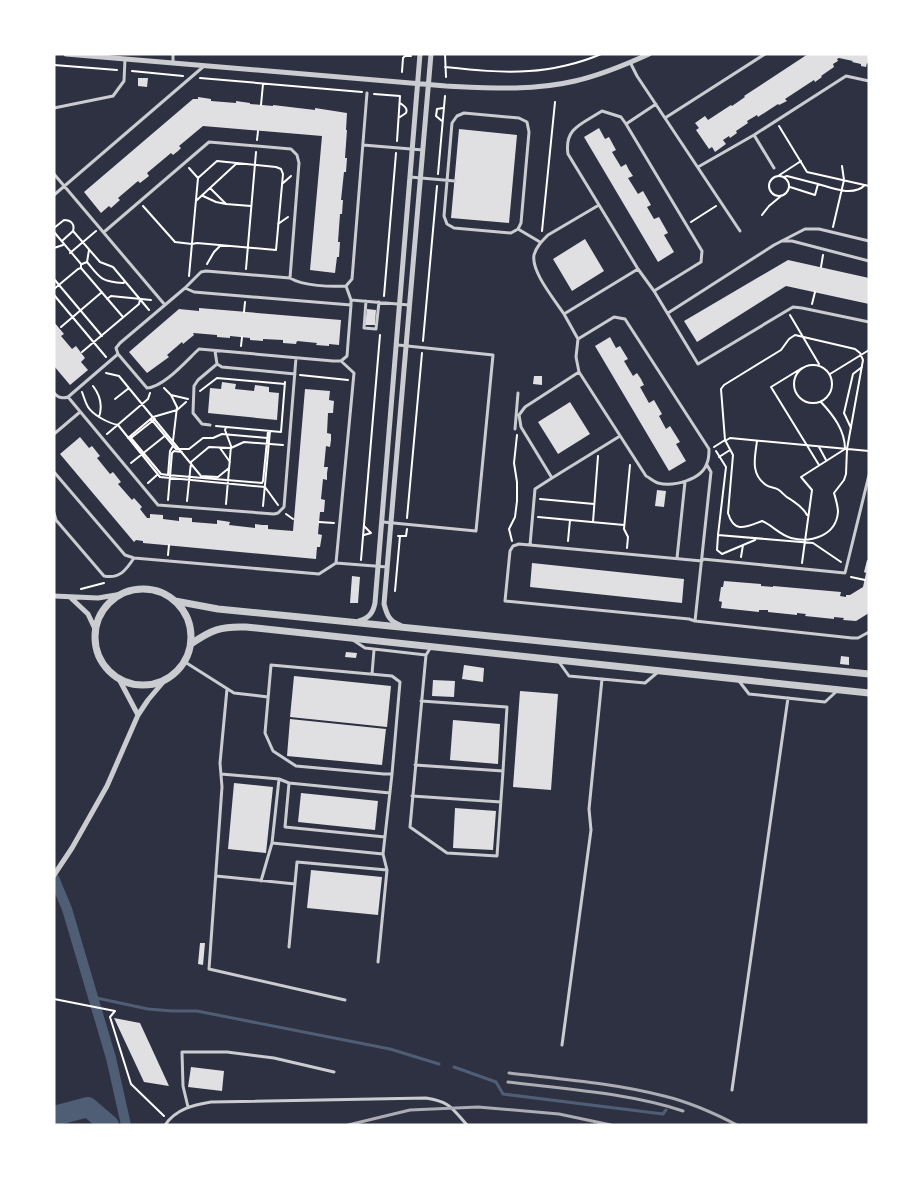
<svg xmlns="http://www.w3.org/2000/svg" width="923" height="1179" font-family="Inter,sans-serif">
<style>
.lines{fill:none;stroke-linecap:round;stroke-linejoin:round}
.stream{stroke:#4f5d75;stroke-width:3}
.canal{stroke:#4f5d75;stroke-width:10}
.river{stroke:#4f5d75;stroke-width:20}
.building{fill:#e0e0e3}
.path{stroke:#fff;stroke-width:2}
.service{stroke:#caccd0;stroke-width:3}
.minor{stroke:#caccd0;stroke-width:5}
.tertiary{stroke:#caccd0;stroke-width:7}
.rail{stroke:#abadb3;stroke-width:3}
</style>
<rect width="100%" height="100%" fill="#2d3142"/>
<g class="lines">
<path class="stream" d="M92 997 148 1009 172 1011H197L390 1049 439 1064
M454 1067 496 1082 503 1094 663 1114 666 1110"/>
<path class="canal" d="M54 878 67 909 111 1058 126 1125"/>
<path class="river" d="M54 1116 88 1107 109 1125"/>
</g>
<path class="building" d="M808 54H869V64L867 63 866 67 861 66V64L852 62 853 61 839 58 837 59 838 61 833 64 834 67 821 76 822 77 815 82 814 80 785 99 787 101 779 105 778 104 758 117 757 115 747 121 748 123 736 131 737 133 730 138 729 136 723 140 726 144 715 152 712 147 709 149 696 130 699 128 695 123 705 116 708 120 731 105 732 106 745 97 744 96Z
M138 78H148L147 87 138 86Z
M198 97 211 99V101L236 103V101L250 103V104L273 106V105L315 110V108L347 113 346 130H347L345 158H347L346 172H344L341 200H343L342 214H340L338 242H340L339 257H337L335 273 310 270 322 136 203 126 179 146 181 148 178 151 173 155 171 153 147 173 149 176 140 183 138 181 118 198 120 200 111 208 109 206 101 213 84 192 193 99H198Z
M599 128 605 139 609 137 616 150 612 152 621 167 626 164 629 170 633 176 628 178 638 194 643 191 651 205 647 207 654 219 659 217 668 233 664 235 674 252 658 262 584 137Z
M459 129 517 135 509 223 451 218Z
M585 239 604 271 572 291 553 259Z
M788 260 869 278V304L786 286 697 342 684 321Z
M199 308 341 320 339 345 329 344V346L316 345 317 343 297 341 296 344 283 343V340L263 339V341L250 340V338L230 336V338L217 337V335L193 333 194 335 183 344 182 342 167 355 169 357 147 373 129 352 179 309 199 311Z
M367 309 376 310 375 325H365Z
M54 322 64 334 61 336 72 349 76 346 85 358 81 362 88 370 70 385 54 366Z
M610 337 616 348 620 346 628 359 624 361 633 376 637 373 641 379 644 385 640 387 649 403 654 400 662 414 659 416 666 429 670 426 680 442 676 444 686 461 669 471 595 346Z
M534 376H542V385L533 384Z
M222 382 236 384 235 389 254 391 255 385 269 387V392L279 393 277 420 208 413 210 388 221 389Z
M305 389 330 391 329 400 334 401 333 413H328L327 433 331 434V440L330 447 326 446 324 467H328L327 473V480L323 479 321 499 325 500 324 512H320L318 534 322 535 320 547H317L316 559 143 543V541L136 540 134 542 60 454 80 437 89 448 92 446 100 456 97 458 110 474 113 472 121 482 118 484 132 500 134 498 142 507 140 509 147 518H150V514L163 515V519L179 521V517L192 518V522L217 524V520L224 521 230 522 229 525 255 528V524L262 525H268V529L293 531Z
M570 402 590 434 558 454 538 422Z
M657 490 666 491 664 507 655 506Z
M867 560 869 561V613L856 621 843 620 844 618 834 617V619L805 616 806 614 797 613V615L768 612V610H759V612L721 608 722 602 719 601 721 587H723L724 581 761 584V586L773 587V586L841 592 840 596 846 597V595H850L863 587 866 573 864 572Z
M532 563 684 579 682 603 530 587Z
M352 576 360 577 358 603H350Z
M346 652 357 653 356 658 345 657Z
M841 656 849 657V665L840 664Z
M464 665 484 668 483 682 462 679Z
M294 676 391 686 387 727 290 717Z
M433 680 455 681 454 697 432 696Z
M520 691 558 694 551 790 513 787Z
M290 719 386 729 382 765 287 756Z
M453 720 500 724 498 764 450 760Z
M234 783 273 787 266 853 228 849Z
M301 793 378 801 375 830 298 822Z
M455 808 496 811 493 850 453 848Z
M311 870 382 877 378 915 307 908Z
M200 943H205L203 965 198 964Z
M114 1018 140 1023 169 1086 144 1082Z
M191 1067 224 1071 222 1091 188 1087Z"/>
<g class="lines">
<path class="path" d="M445 54 446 77
M54 65 117 70
M445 67C473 70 501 73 529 71 551 70 581 63 601 54
M132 71 183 76
M402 72 403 58 405 56H411
M200 78 362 92
M374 94 400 96 397 141
M261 105 263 84
M400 117 406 113C408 108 404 106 400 103
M442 121 436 116 437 109 443 108
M779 126 807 172 869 186
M257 140 258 131
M438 174 445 96
M778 176 801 161
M769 186a10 10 0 1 1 20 0a10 10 0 1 1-20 0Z
M784 177 787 176 818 184
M282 184 291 176
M790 187 815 195 818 184C832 188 853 197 865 185
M210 188 226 204 251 206
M203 196 216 202 226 204
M197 200 237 163
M143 206 175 242 192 244 197 243 276 250 283 174 281 169 276 167 217 161 198 178
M762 215 769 206 781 196
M691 222 716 206
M278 224 288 217
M833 227 844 180 842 166
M54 228 64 220C71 220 75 224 73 231L100 262 113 267 149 310
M542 231 555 102
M54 232 81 264V268L123 317
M62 241 73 231
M54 248 63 245
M70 253 96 231
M87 262C100 278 101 282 123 283L125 282
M82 264 87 262 89 250
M207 264 214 252 221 245
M821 267 823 255
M246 269 256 152
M189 276 198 178 189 168
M54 279 102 336
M54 289 78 269 81 268
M54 295 106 357
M384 296 396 153
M107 299 111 296 151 300
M812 304 815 292
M244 312 245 302
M790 315 819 364
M61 327 102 292
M795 335 855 349 860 353 863 360 847 449 846 474 844 480 834 493C836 500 838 506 838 512 836 536 811 543 791 538 780 535 772 525 762 521 746 527 734 534 728 513L733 455 725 440 721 389 724 385 781 350 789 339Z
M423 341 437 186
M241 346 242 337
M82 352 139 304 140 299
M794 384a19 19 0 1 1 38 0a19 19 0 1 1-38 0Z
M802 368 771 387 819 465
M106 373 119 376 201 476 218 477 229 468
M830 374 869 350
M300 375 348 380
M93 386C100 395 103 405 99 417
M164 388 171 395 188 399
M200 391 217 378 285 384
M82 392C84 397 85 402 88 407 93 415 108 423 118 425L160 477 265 487 278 505
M171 395 177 407 173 441
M115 399 129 388
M151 419 176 449H189L203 438H213L222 434 267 438
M155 419 131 438 161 474 168 475 262 483 263 481 268 431
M216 426 281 432 285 382
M226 427 225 430 231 446 226 504
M851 428 844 413 853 374 862 367
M107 434 148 399 150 393
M128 438 153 417 177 410 186 402
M725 441 730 438 869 451
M757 441C755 457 750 474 766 485 770 488 775 487 779 490 783 493 785 497 790 499 797 504 803 507 807 515
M714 447 725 440
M819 447 826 460
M220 448 230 462
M716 451 726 467 718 535 813 543 841 562
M719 457 730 450
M131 463 166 435
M168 475 170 451 173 446
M148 483 157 475
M540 499 594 504
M168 500 172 453 174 451 182 452
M187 501 191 462 209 447 231 448 244 442 283 445
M263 506 270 431
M286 514 293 519
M538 517 624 525
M407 518 422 353
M319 522 334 523
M593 522 598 456
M364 535 371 533 364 526
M718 535 717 550 722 554 755 540
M398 536H406L407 529
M512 541 509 529 515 517 517 501V482L514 463 517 435
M568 541 570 520
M627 548 628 537 624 529 630 465
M168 555 169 545
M741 557 743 545
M361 560 380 335
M802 563 812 490 801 477 845 449C845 430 833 415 821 402
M851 577 865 580
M81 589 104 583
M395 591 400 536
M54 999 115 1011 110 1017 131 1084 164 1116"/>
<path class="service" d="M630 62 637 76 740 231
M173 63V54
M54 108 113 96 124 81 125 59
M464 113 519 118 527 122 529 132 521 223 518 229 511 233 454 228 447 224 444 216 452 123 457 116Z
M665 118 765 54
M626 124 621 117 602 111C582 124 564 128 568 154L638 269 654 291 701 262 702 251 626 124 656 104
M754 135 774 168
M363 145 423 150
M698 167 754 135 846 76 869 81
M54 174 165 305
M410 177 455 181
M54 195 203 67
M599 205 548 235C542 241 536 247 534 255 531 272 555 300 564 314L638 269
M518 229 540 242
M104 232 209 142 291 149 297 155 299 163 290 278
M783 241H792L869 261
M346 286 351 300V305L347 356 341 361H333L199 349C186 361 164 387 147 388L118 354 116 348 120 343 185 288 194 292 351 305
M185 288 201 272 206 271 290 278C303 286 331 287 346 286L352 279 367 93
M654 291 698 364 793 307 802 308 869 322
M351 300 409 305
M366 301 364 328 376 329 379 302
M668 313 774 245 805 229H819L869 241
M564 314 578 339 576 357 579 372 646 476C650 478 654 482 658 483 673 487 702 480 707 463 709 459 709 454 709 449L625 319 614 317 578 339
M215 351 217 364
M579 372 525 407 519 415 521 427 552 478 620 436
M54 393C58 398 62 399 68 397L118 354
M68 397 158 505 274 514 278 513 284 507 296 358
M210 425 202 424 193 413 194 386 198 380 217 364 222 367 295 374
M515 429 518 393
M54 434 80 412
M54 472 125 555 134 558 319 574 336 563 354 373 341 361
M54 513 56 520 104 576C120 579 126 570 134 558
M383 522 476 531 493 355 398 345
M530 545 535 489 552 478
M677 558 685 482
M702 559 845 573 869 475
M702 561 519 544 513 546 510 551 505 601 689 619 695 621 852 638H858L869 632
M336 563 387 567
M695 621 711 472 707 465
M353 640 365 648 426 655 431 647
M426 655 410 827 447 853 497 856 503 771
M185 662 234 693 268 697
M559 662 569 676 645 683 658 672
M372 674 374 650
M739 681 749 694 825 702 838 690
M227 689 220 763 222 787 209 969 345 1000
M415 765 503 771 507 707 421 701
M221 774 279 779 289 783
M412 796 501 802
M385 837 285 827 289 783 390 793
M272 843 383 854
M387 870 383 854 392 774 400 682 392 676 271 665 265 733 273 751 296 766 384 774H392
M216 876 295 884
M261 881 272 843 279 779
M289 947 297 862 387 870 378 962
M562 1045 591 830 589 809 602 679
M732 1090 788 698
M188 1107 183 1086 182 1052H227L274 1058 334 1072
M165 1125C176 1109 193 1105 211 1102L426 1098C450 1102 451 1107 467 1125"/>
<path class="minor" d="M66 54 446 86C489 88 533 91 575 81 601 75 625 65 649 54
M54 596 98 598 122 594
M71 598 88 614 96 631
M359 621C369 618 373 613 375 603L420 54
M400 625C389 621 387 615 384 604L431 54
M119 679 138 715
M54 875 72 848 107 786 138 715 148 700 164 681"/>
<path class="tertiary" d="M95 637a48 48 0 1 1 96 0a48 48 0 1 1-96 0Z
M175 601 218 609 300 617 869 674
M191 644C211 630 221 626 246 627L869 693"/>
<path class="rail" d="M509 1073C560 1079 614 1083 664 1096 689 1102 714 1113 737 1125
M508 1082C565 1089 629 1093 683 1111
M348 1125 410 1110 478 1107 559 1114 611 1125"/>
</g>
<rect width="923" height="1179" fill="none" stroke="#ffffff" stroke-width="111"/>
</svg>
